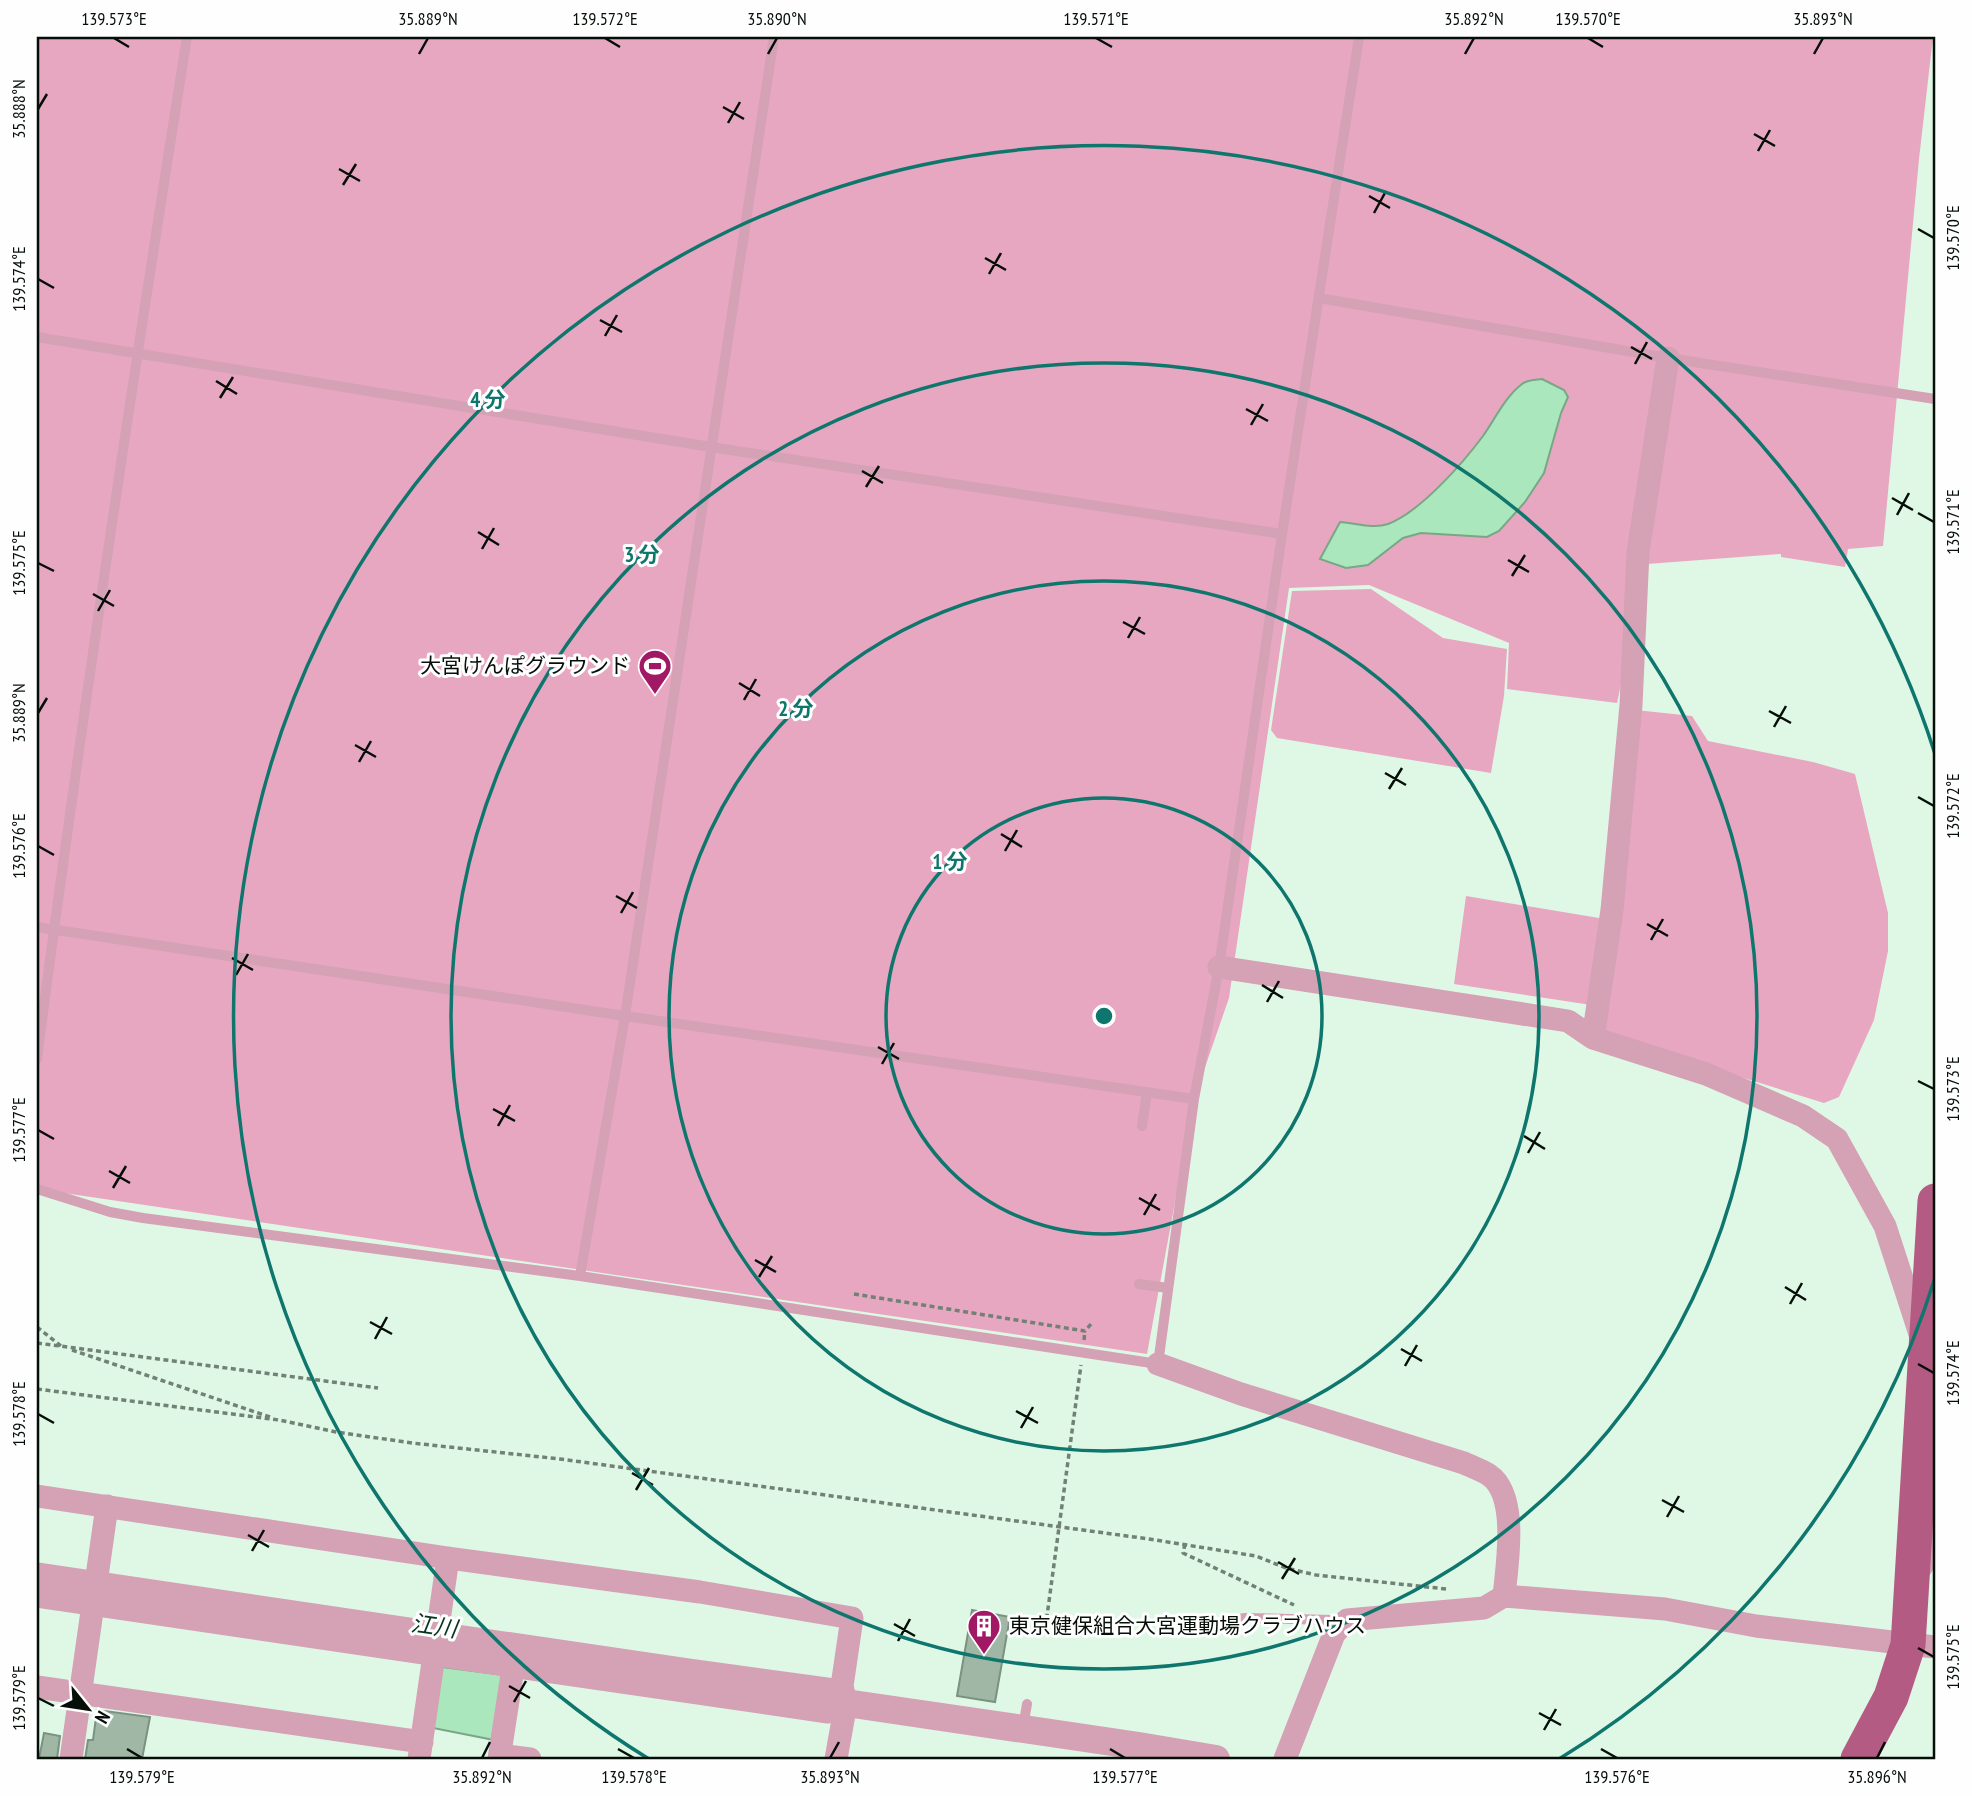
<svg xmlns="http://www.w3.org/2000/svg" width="1972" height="1796" font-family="'PT Sans Narrow','Noto Sans JP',sans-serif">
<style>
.green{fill:#e8a7c1}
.water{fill:#aae7bc;stroke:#79a686;stroke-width:2}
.building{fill:#a0b7a6;stroke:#7b9281;stroke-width:2}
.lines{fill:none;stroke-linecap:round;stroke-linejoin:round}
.path{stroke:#718175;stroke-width:3.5;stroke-dasharray:5 3.5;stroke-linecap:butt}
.service{stroke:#d4a1b5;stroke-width:10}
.minor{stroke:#d4a1b5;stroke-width:23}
.tertiary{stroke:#d4a1b5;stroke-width:28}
.primary{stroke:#b45b83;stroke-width:35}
.ticks{fill:none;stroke:#060e08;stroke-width:2.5}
.ring{fill:none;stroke:#0f766e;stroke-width:3.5}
.labels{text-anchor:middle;stroke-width:6;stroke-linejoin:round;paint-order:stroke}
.poi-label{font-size:21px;fill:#060e08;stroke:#fefefe;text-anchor:end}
.water-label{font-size:23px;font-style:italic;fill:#05361c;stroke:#fefefe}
.centre{fill:#0f766e;stroke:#fefefe;stroke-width:3.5}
.ring-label{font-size:21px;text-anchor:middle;font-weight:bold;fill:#0f766e;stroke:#fefefe;stroke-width:6;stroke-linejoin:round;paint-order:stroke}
.neatline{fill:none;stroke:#060e08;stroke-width:2.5}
.ticks-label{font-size:18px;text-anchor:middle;fill:#060e08}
</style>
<rect width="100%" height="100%" fill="#dff8e6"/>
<path class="green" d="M37 37H1933L1919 159 1883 546 1848 549 1845 567 1781 557V554L1647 564 1617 703 1507 689 1509 643 1369 585 1289 588 1229 998 1194 1099 1147 1354 37 1189Z
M1371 589 1443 638 1507 649 1504 696 1491 773 1277 738 1271 730 1292 591Z
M1636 710 1692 716 1708 741 1813 762 1855 774 1888 913V951L1874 1020 1839 1097 1824 1103 1603 1034Z
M1466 896 1605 919 1591 1005 1454 984Z"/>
<path class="water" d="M1542 379 1564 390 1568 397 1561 413 1544 473 1525 502 1499 531 1487 537 1421 533 1403 538 1368 565 1346 568 1320 559 1340 522C1356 523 1373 529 1388 524 1420 512 1463 463 1483 436 1495 419 1505 397 1522 384 1527 380 1535 380 1542 379Z
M442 1667 505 1675 494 1740 433 1728Z"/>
<path class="building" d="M972 1610 1010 1617 995 1702 957 1696Z
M97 1710 150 1717 142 1759H85L88 1740H93Z
M44 1733 60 1736 57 1759H39Z"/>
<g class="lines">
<path class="path" d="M854 1294 1085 1331 1092 1323
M37 1327 61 1346
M1084 1340 1085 1331
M37 1343 378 1388
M72 1350 270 1417
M37 1389 279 1420 336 1432 412 1443 560 1459 1149 1539 1256 1556 1286 1568 1316 1575 1446 1589
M1185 1544 1183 1553 1294 1605
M1039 1624 1047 1616 1081 1365"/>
<path class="service" d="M1319 298 1668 358 1935 399
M37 337 711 447 1282 534
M37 927 625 1016 1194 1099
M37 1059C81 718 133 377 187 37
M1142 1126 1147 1092
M37 1189 110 1212 143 1218 580 1276 1158 1364 1194 1099 1219 967 1282 534 1359 37
M580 1276 625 1016 774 37
M1139 1284 1168 1288
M1188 1623 1214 1627 1232 1620 1245 1618 1333 1620 1341 1625
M1023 1727 1027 1704"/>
<path class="minor" d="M1219 967 1568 1021 1593 1038 1706 1074 1803 1116 1837 1139 1885 1226 1920 1334
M1593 1038 1612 910 1631 705 1638 552 1668 358
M1158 1364 1241 1394 1464 1463C1472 1467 1482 1470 1489 1475 1519 1495 1507 1565 1504 1596
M37 1496 448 1558 700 1592 852 1618 842 1686 846 1703 836 1759
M1922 1566 1932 1537 1935 1512
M37 1574 688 1670 834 1690 844 1694
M37 1596C301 1634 564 1675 828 1712L846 1703
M37 1687 422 1742
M500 1755 530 1759
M71 1759 107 1506
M419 1759 448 1558
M499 1759 515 1655
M1285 1759 1334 1634 1347 1620 1484 1608 1504 1596 1665 1609 1756 1626 1935 1647"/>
<path class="tertiary" d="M846 1703 1139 1746 1216 1759"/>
<path class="primary" d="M1858 1759 1891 1697 1908 1645 1935 1201"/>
</g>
<path class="ticks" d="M114 38 129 47M605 38 620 47M1096 38 1112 47M1588 38 1603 47M419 54 428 38M768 54 777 38M1465 54 1474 38M1814 54 1823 38M723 107 744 119M38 109 47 94M728 123 740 102M1754 134 1775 146M1758 151 1770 130M339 169 360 181M343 185 356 164M1369 196 1390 208M1374 213 1386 191M1918 229 1934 238M985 258 1006 270M989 274 1001 253M38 279 54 288M600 320 622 332M605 336 617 315M1631 347 1652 359M1635 364 1647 342M216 381 237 394M220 398 233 377M1246 409 1268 421M1251 425 1263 404M862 471 883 483M866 487 879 466M1892 498 1913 510M1918 513 1934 522M1897 515 1909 493M478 532 499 545M482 549 494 528M1508 560 1529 572M38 563 54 571M1512 576 1525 555M93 594 114 606M98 611 110 590M1123 622 1145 634M1128 638 1140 617M739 683 760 696M744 700 756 679M1769 711 1791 723M38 713 47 698M1774 727 1786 706M355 745 376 757M359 762 371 741M1385 773 1406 785M1389 789 1402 768M1918 797 1934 806M1001 834 1022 847M38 846 54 855M1005 851 1017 830M616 896 637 908M621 913 633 892M1647 924 1668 936M1651 940 1663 919M232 958 253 970M236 975 248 954M1262 985 1283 998M1267 1002 1279 981M878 1047 899 1059M882 1064 894 1043M1918 1081 1934 1089M493 1109 515 1121M498 1126 510 1105M38 1130 54 1139M1524 1136 1545 1149M1528 1153 1540 1132M109 1171 130 1183M113 1188 126 1166M1139 1198 1160 1210M1144 1215 1156 1194M755 1260 776 1272M759 1277 772 1256M1785 1287 1806 1300M1790 1304 1802 1283M370 1322 392 1334M375 1339 387 1317M1401 1349 1422 1361M1918 1364 1934 1373M1405 1366 1417 1345M1016 1411 1038 1423M38 1414 54 1423M1021 1428 1033 1407M632 1473 653 1485M636 1490 649 1468M1662 1500 1684 1512M1667 1517 1679 1496M248 1535 269 1547M252 1551 264 1530M1278 1562 1299 1574M1282 1579 1295 1558M894 1624 915 1636M898 1641 910 1619M1918 1648 1934 1657M509 1686 530 1698M38 1698 54 1706M514 1702 526 1681M1539 1713 1561 1725M1544 1730 1556 1709M127 1749 142 1758M618 1749 634 1758M1110 1749 1125 1758M1601 1749 1617 1758M482 1758 490 1742M830 1758 839 1742M1877 1758 1885 1742"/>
<g class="ring">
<circle cx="1104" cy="1016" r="218"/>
<circle cx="1104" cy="1016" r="435"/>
<circle cx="1104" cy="1016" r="653"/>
<path d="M1935 1278A871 871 0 0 1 1559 1759M649 1759A871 871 0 1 1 1935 754"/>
</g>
<defs>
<symbol id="stadium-pin" viewBox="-11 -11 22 30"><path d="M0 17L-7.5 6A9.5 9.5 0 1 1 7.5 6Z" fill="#a11864" stroke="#fefefe"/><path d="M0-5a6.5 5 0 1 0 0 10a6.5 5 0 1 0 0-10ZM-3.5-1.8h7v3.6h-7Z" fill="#fff"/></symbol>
<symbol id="building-pin" viewBox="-11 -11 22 30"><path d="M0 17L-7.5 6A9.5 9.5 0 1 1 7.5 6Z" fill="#a11864" stroke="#fefefe"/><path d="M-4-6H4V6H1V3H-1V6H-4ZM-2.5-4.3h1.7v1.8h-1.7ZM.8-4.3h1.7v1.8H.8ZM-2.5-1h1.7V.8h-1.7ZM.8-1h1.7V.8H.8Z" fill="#fff"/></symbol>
</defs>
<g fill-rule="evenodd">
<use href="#stadium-pin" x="636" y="647" width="38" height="52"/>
<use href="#building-pin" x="965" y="1607" width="38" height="52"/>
</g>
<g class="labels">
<g class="poi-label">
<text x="630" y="673">大宮けんぽグラウンド</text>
<text x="1009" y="1633" text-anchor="start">東京健保組合大宮運動場クラブハウス</text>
</g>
<g class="water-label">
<text transform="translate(434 1626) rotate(8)" y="8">江川</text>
</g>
</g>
<circle cx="1104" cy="1016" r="10" class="centre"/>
<g class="ring-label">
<text x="488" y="407">4 分</text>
<text x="642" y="562">3 分</text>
<text x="796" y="716">2 分</text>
<text x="950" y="869">1 分</text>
</g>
<rect width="1972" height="1796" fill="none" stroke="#fefefe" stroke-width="77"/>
<g transform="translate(88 1709) rotate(120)" stroke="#fefefe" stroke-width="5" paint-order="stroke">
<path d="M0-5L12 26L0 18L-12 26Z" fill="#060e08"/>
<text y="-10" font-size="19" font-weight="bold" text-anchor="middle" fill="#060e08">N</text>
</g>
<rect x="38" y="38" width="1896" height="1720" class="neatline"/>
<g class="ticks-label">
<text x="114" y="25">139.573°E</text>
<text x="428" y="25">35.889°N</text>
<text x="605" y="25">139.572°E</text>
<text x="777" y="25">35.890°N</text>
<text x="1096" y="25">139.571°E</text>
<text x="1474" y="25">35.892°N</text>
<text x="1588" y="25">139.570°E</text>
<text x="1823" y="25">35.893°N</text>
<text transform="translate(19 109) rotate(-90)" y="6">35.888°N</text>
<text transform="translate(1953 238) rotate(-90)" y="6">139.570°E</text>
<text transform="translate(19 279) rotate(-90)" y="6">139.574°E</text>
<text transform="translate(1953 522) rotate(-90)" y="6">139.571°E</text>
<text transform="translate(19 563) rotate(-90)" y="6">139.575°E</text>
<text transform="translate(19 713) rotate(-90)" y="6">35.889°N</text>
<text transform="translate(1953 806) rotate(-90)" y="6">139.572°E</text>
<text transform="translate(19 846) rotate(-90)" y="6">139.576°E</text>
<text transform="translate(1953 1089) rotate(-90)" y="6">139.573°E</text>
<text transform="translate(19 1130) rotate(-90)" y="6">139.577°E</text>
<text transform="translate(1953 1373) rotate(-90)" y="6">139.574°E</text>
<text transform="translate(19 1414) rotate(-90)" y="6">139.578°E</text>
<text transform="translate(1953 1657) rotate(-90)" y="6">139.575°E</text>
<text transform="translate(19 1698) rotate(-90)" y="6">139.579°E</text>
<text x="142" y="1783">139.579°E</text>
<text x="482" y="1783">35.892°N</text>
<text x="634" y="1783">139.578°E</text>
<text x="830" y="1783">35.893°N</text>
<text x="1125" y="1783">139.577°E</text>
<text x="1617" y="1783">139.576°E</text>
<text x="1877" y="1783">35.896°N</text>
</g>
</svg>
